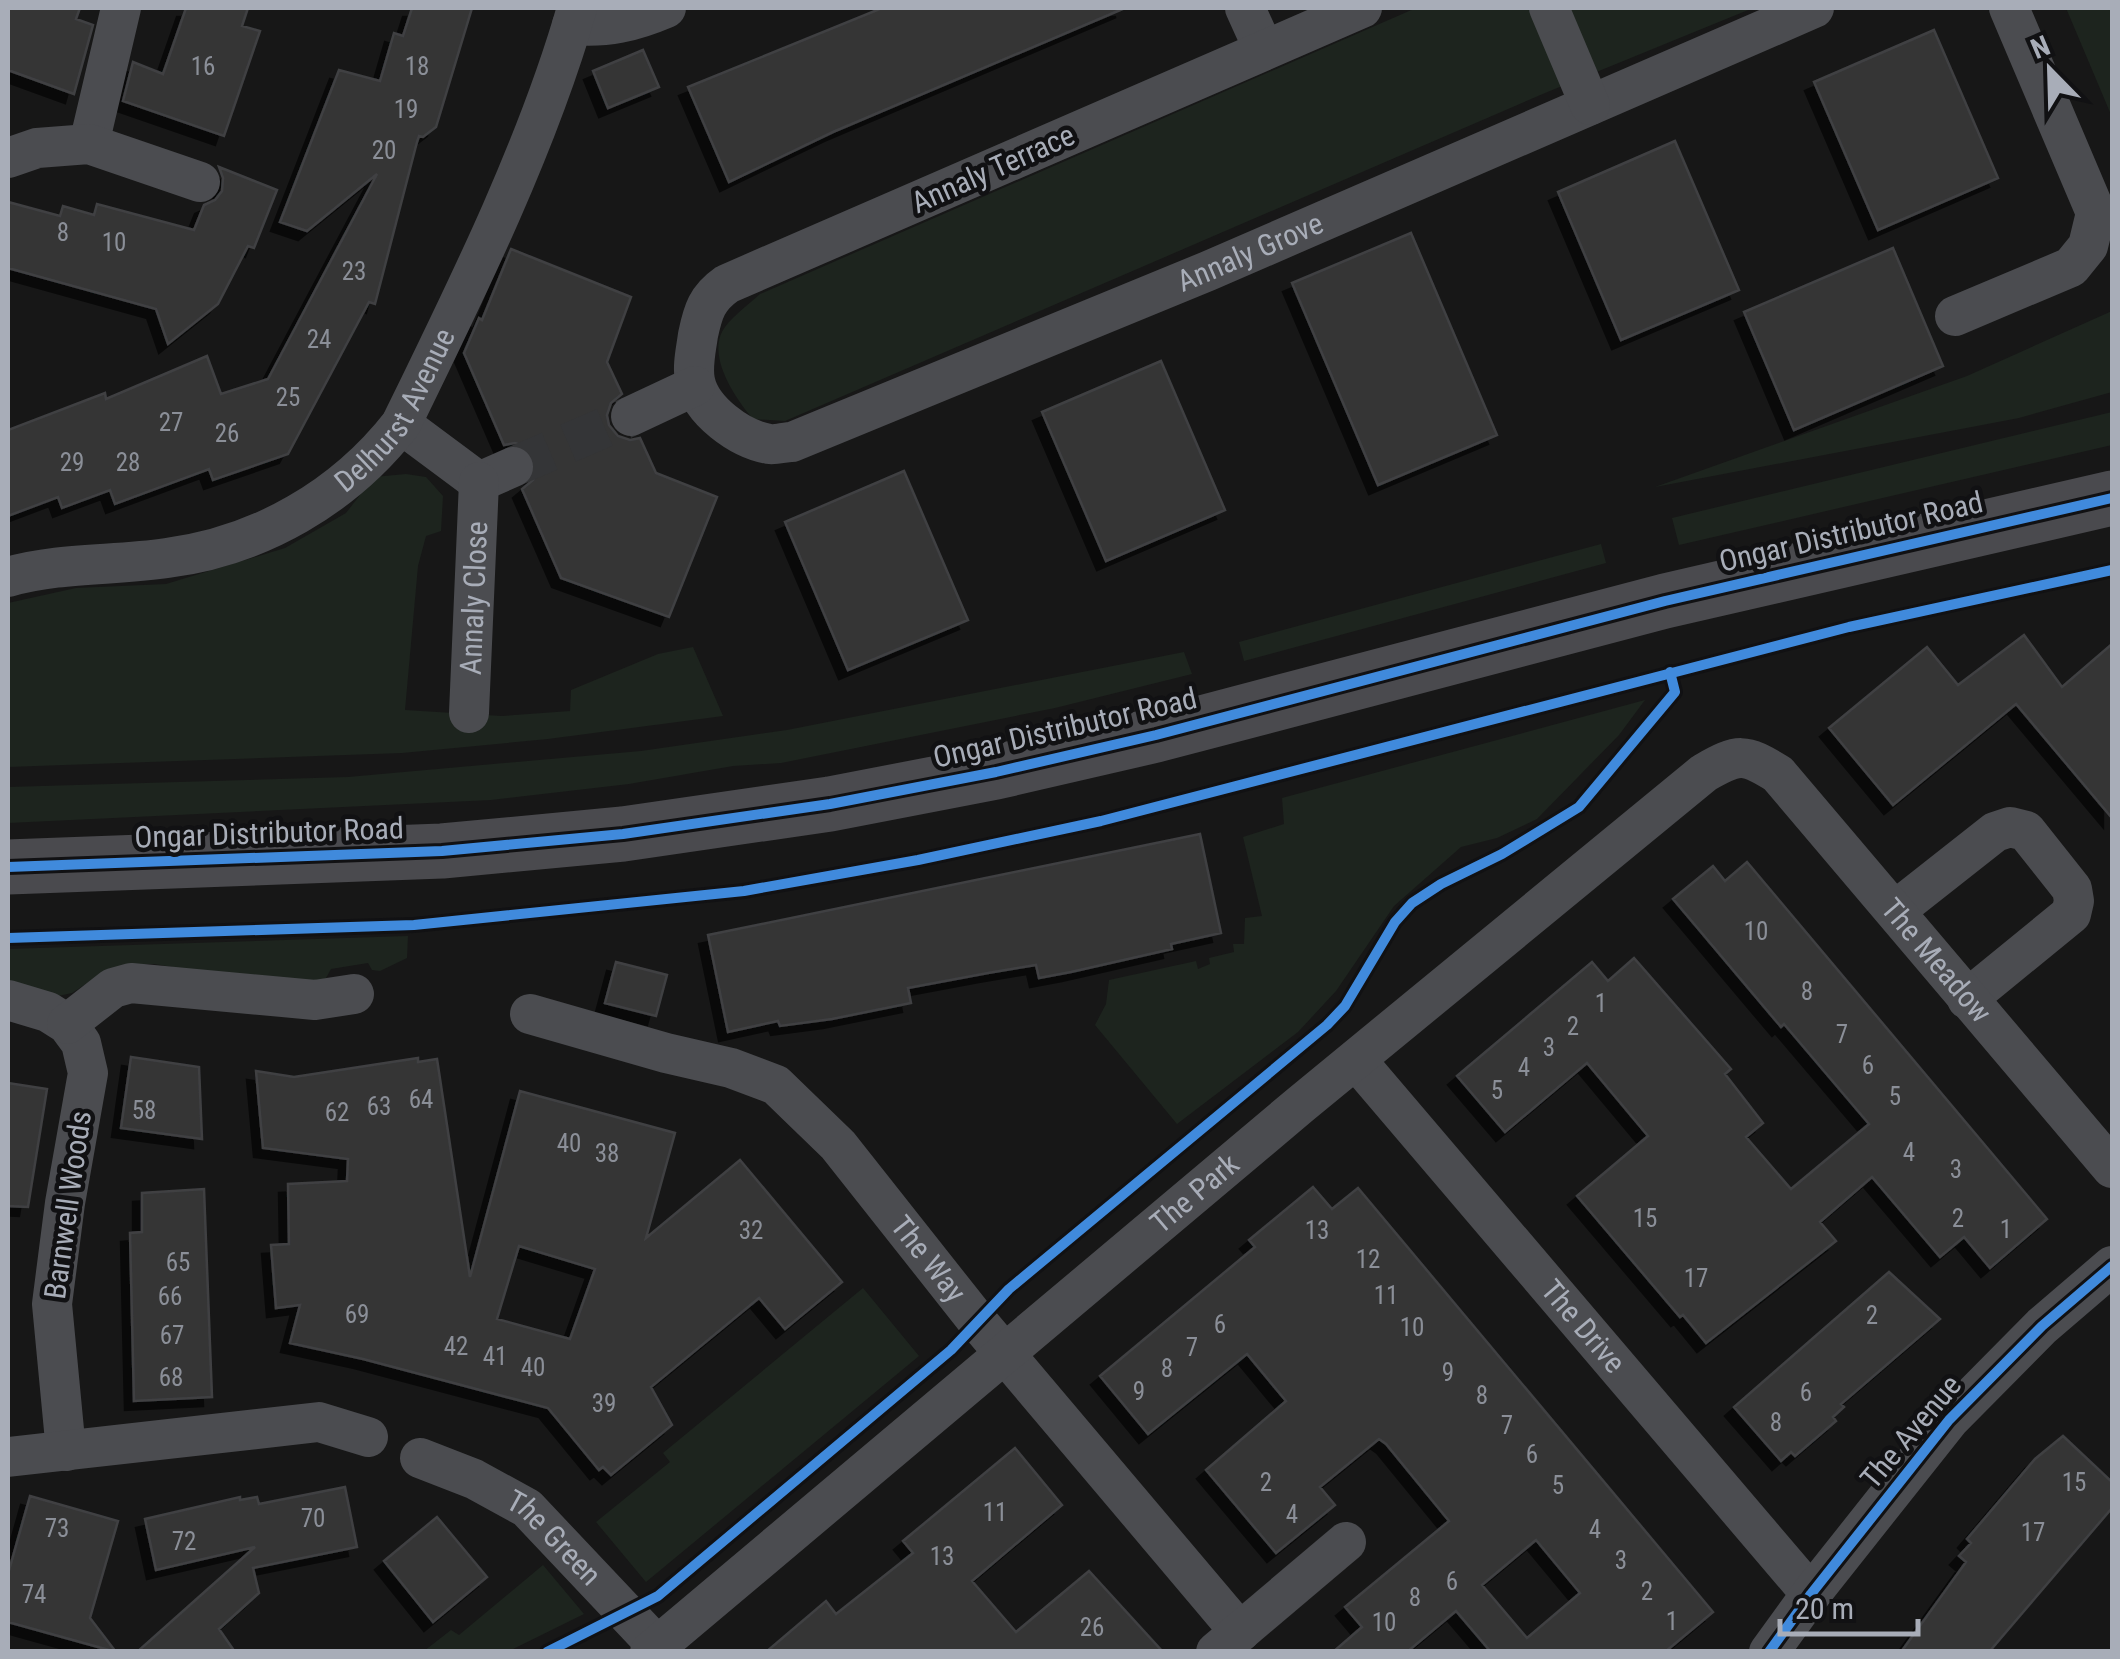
<svg xmlns="http://www.w3.org/2000/svg" width="2120" height="1659" font-family="'Roboto Condensed',sans-serif">
<style>
.green{fill:#1d241e}
.building{fill:#353536;stroke:#3f4043;stroke-width:2.5;fill-rule:evenodd;filter:url(#shadow)}
.lines{fill:none;stroke-linecap:round;stroke-linejoin:round}
.street-tunnel{stroke:#343537;stroke-width:40;stroke-dasharray:40 20;stroke-linecap:butt}
.street{stroke:#4b4c50;stroke-width:40}
.secondary{stroke:#4a4a4e;stroke-width:55}
.cycleway-casing{stroke:#111113;stroke-width:16}
.cycleway{stroke:#408adc;stroke-width:10}
.labels{text-anchor:middle;stroke-width:9;stroke-linejoin:round;paint-order:stroke}
.number-label{font-size:25px;fill:#8b8f98}
.street-label{font-size:30px;fill:#a8adb8;stroke:#111113}
</style>
<defs>
<filter id="shadow"><feDropShadow dx="-9" dy="9" stdDeviation="0" flood-color="#0009"/></filter>
</defs>
<rect width="100%" height="100%" fill="#171717"/>
<path class="green" d="M1416 8H1753L1545 93 785 421 753 419C735 398 705 354 725 327 734 315 749 304 760 294Z
M2066 8H2112V117Z
M2112 311V392L2019 418 1655 487 1967 376Z
M2112 412V445L1679 545 1672 518Z
M406 474 426 477 443 496 441 531 426 536 418 566 405 710 502 716 570 711 571 690 658 654 693 647 723 716 548 739 402 753 8 767V603L76 588 166 584 285 548 346 513 374 477Z
M1601 544 1606 563 1244 661 1239 642Z
M1184 652 1192 674 1055 708 781 763 733 766 629 784 491 800 8 823V787L348 777 641 751 787 730Z
M1645 700 1619 735 1537 819 1497 838 1461 847 1394 906 1336 991 1298 1032 1177 1124 1095 1025 1106 1004 1109 980 1196 961 1198 969 1210 964 1209 958 1234 952 1233 944H1244L1245 918 1262 916 1243 837 1284 824 1282 798Z
M408 936 407 958 380 971 372 970 368 963 331 969 326 978 316 982 248 979 154 964H129L109 969 72 993 58 996 8 986V949Z
M863 1288 919 1356 646 1582 596 1522 670 1462 663 1453Z
M543 1565 584 1614 509 1651H424L451 1630 459 1635Z"/>
<path class="building" d="M8 8H80L76 19 93 25 74 94 8 70Z
M186 8H248L242 26 260 31 224 136 123 101 133 62 163 74Z
M412 8H472L436 127 423 137 419 136 417 142 375 304 369 302 288 454 213 480 209 469 115 504 110 490 62 508 58 497 8 516V430L105 393 106 399 207 356 221 394 268 379 377 174 307 231 280 222 339 70 380 81 394 33 403 36Z
M882 8H1125L833 132 729 182 688 87Z
M1934 30 1998 178 1878 230 1814 82Z
M643 50 659 87 608 108 593 71Z
M1675 141 1739 290 1621 340 1558 192Z
M219 167 277 190 254 248 248 246 218 304 168 344 156 309 8 268V202L60 216 63 206 94 215 97 204 194 230 204 205 215 200 222 191 223 178Z
M1411 233 1497 435 1378 485 1292 283Z
M1893 248 1943 366 1794 430 1744 312Z
M511 249 631 297 607 362 622 394 611 403 607 415 609 425 618 436 630 440 640 438 656 473 717 497 669 617 561 578 522 489 533 480 537 469 535 458 526 447 515 443 504 445 464 353 479 318 482 320Z
M1161 361 1225 510 1106 561 1042 412Z
M904 471 968 620 848 670 785 522Z
M2024 635 2062 687 2112 644V818L2016 704 1893 805 1829 728 1927 647 1958 685Z
M1200 834 1221 933 1171 944 1172 949 1071 972 1039 978 1036 965 988 973 908 988 911 1003 832 1019 780 1026 778 1021 728 1032 708 935Z
M1747 862 2047 1219 1990 1268 1964 1237 1940 1257 1872 1177 1820 1222 1836 1241 1706 1343 1683 1315 1680 1317 1577 1196 1648 1136 1587 1063 1505 1132 1457 1076 1592 962 1608 981 1634 958 1731 1069 1725 1074 1763 1123 1746 1137 1791 1189 1869 1124 1784 1024 1781 1027 1673 899 1713 866 1725 881Z
M616 962 667 975 656 1016 605 1003Z
M131 1057 199 1067 202 1139 121 1128Z
M418 1058V1062L437 1059 470 1277 520 1091 675 1133 646 1238 740 1160 842 1282 785 1329 759 1298 651 1387 672 1425 611 1475 603 1467 599 1470 548 1408 363 1359 290 1343 300 1305 276 1308 271 1245 289 1244 288 1184 347 1181 348 1159 263 1148 256 1071 294 1077ZM519 1246 595 1269 570 1339 497 1319Z
M8 1083 47 1089 28 1207 8 1206Z
M1313 1187 1332 1209 1358 1188 1713 1612 1665 1652H1491L1456 1611 1407 1652H1333L1362 1627 1345 1607 1449 1521 1386 1444 1379 1439 1320 1487 1335 1505 1276 1553 1206 1470 1286 1401 1247 1354 1148 1434 1100 1376 1255 1247 1249 1240ZM1536 1540 1580 1593 1527 1638 1482 1585Z
M204 1189 212 1397 134 1401 130 1233 142 1232V1193Z
M1889 1272 1940 1319 1841 1404 1844 1407 1833 1417 1836 1421 1795 1456 1791 1452 1781 1461 1734 1407Z
M2063 1436 2112 1482V1508L1989 1652H1901L1966 1562 1959 1556 1971 1543 1967 1539 2035 1459Z
M1015 1448 1062 1505 972 1581 1016 1632 1089 1571 1163 1652H766L826 1601 836 1614 913 1553 903 1541Z
M345 1487 357 1547 253 1568 259 1593 219 1629 235 1652H137L255 1547 156 1570 145 1519 240 1497V1500L257 1497 259 1504Z
M30 1496 118 1521 90 1618 116 1652 8 1622V1574Z
M437 1517 487 1577 433 1622 384 1561Z"/>
<g class="lines">
<path class="street-tunnel" d="M513 467 631 416"/>
<g class="street">
<path d="M1245 8 1264 50"/>
<path id="s1" d="M1362 8 727 284C707 298 703 311 698 335 696 350 692 366 695 381 701 411 740 439 769 444 776 445 785 442 792 442L1208 271 1814 8"/>
<path d="M1549 8 1590 105"/>
<path d="M572 25C607 28 633 22 666 8"/>
<path d="M89 144 121 8"/>
<path d="M8 158 37 148 89 144 200 182"/>
<path d="M1955 316 2071 267 2088 246 2096 213 2009 8"/>
<path d="M631 416 695 386"/>
<path d="M401 424 479 482 513 467"/>
<path id="s2" d="M8 577C60 562 114 566 167 558 260 546 344 497 401 424 465 293 537 148 577 8"/>
<path id="s3" d="M469 713 479 482"/>
<path d="M1896 910 1995 832 2010 827 2026 831 2072 889 2074 901 2071 914 1967 999"/>
<path d="M8 1000 48 1012 67 1024 81 1043 88 1073 65 1203 52 1304 66 1451"/>
<path id="s4" d="M530 1014 666 1053 731 1068 776 1085 838 1145 978 1322 1240 1632"/>
<path d="M67 1024 113 988 131 983 315 1000 354 994"/>
<path id="s5" d="M1356 1060 1811 1594"/>
<path d="M8 1457 319 1422 368 1437"/>
<path id="s6" d="M420 1458 474 1479 527 1508 663 1652"/>
<path id="s7" d="M650 1652 1300 1105 1704 773C1739 753 1744 753 1778 774L2112 1168"/>
<path d="M1216 1652 1346 1542"/>
<path d="M1769 1652 1811 1594 1949 1420 2042 1326 2112 1266"/>
</g>
<path class="secondary" d="M8 867 442 851 623 834 830 804 996 772 1156 735 1665 601 2112 498"/>
<defs>
<path id="cycleway" d="M8 867 442 851 623 834 830 804 996 772 1156 735 1665 601 2112 498
M8 938 414 925 744 891 918 860 1101 821 1849 627 2112 570
M547 1652 658 1596 951 1350 1009 1289 1327 1025 1345 1006 1395 922 1412 903 1441 884 1502 854 1579 807 1675 692 1670 672
M1769 1652 1811 1594 1949 1420 2042 1326 2112 1266"/>
</defs>
<use href="#cycleway" class="cycleway-casing"/>
<use href="#cycleway" class="cycleway"/>
</g>
<g class="labels">
<g class="number-label">
<text x="203" y="75">16</text>
<text x="417" y="75">18</text>
<text x="406" y="118">19</text>
<text x="384" y="159">20</text>
<text x="63" y="241">8</text>
<text x="114" y="251">10</text>
<text x="354" y="280">23</text>
<text x="319" y="348">24</text>
<text x="288" y="406">25</text>
<text x="171" y="431">27</text>
<text x="227" y="442">26</text>
<text x="72" y="471">29</text>
<text x="128" y="471">28</text>
<text x="1756" y="940">10</text>
<text x="1807" y="1000">8</text>
<text x="1601" y="1012">1</text>
<text x="1573" y="1035">2</text>
<text x="1842" y="1043">7</text>
<text x="1549" y="1056">3</text>
<text x="1868" y="1074">6</text>
<text x="1524" y="1076">4</text>
<text x="1497" y="1099">5</text>
<text x="1895" y="1105">5</text>
<text x="421" y="1108">64</text>
<text x="379" y="1115">63</text>
<text x="144" y="1119">58</text>
<text x="337" y="1121">62</text>
<text x="569" y="1152">40</text>
<text x="1909" y="1161">4</text>
<text x="607" y="1162">38</text>
<text x="1956" y="1178">3</text>
<text x="1645" y="1227">15</text>
<text x="1958" y="1227">2</text>
<text x="2006" y="1238">1</text>
<text x="751" y="1239">32</text>
<text x="1317" y="1239">13</text>
<text x="1368" y="1268">12</text>
<text x="178" y="1271">65</text>
<text x="1696" y="1287">17</text>
<text x="1386" y="1304">11</text>
<text x="170" y="1305">66</text>
<text x="357" y="1323">69</text>
<text x="1872" y="1324">2</text>
<text x="1220" y="1333">6</text>
<text x="1412" y="1336">10</text>
<text x="172" y="1344">67</text>
<text x="456" y="1355">42</text>
<text x="1192" y="1356">7</text>
<text x="495" y="1365">41</text>
<text x="533" y="1376">40</text>
<text x="1167" y="1377">8</text>
<text x="1448" y="1381">9</text>
<text x="171" y="1386">68</text>
<text x="1139" y="1400">9</text>
<text x="1806" y="1401">6</text>
<text x="1482" y="1404">8</text>
<text x="604" y="1412">39</text>
<text x="1776" y="1431">8</text>
<text x="1507" y="1434">7</text>
<text x="1532" y="1463">6</text>
<text x="1266" y="1491">2</text>
<text x="2074" y="1491">15</text>
<text x="1558" y="1494">5</text>
<text x="995" y="1521">11</text>
<text x="1292" y="1523">4</text>
<text x="313" y="1527">70</text>
<text x="57" y="1537">73</text>
<text x="1595" y="1538">4</text>
<text x="2033" y="1541">17</text>
<text x="184" y="1550">72</text>
<text x="942" y="1565">13</text>
<text x="1621" y="1569">3</text>
<text x="1452" y="1590">6</text>
<text x="1647" y="1600">2</text>
<text x="34" y="1603">74</text>
<text x="1415" y="1606">8</text>
<text x="1672" y="1630">1</text>
<text x="1384" y="1631">10</text>
<text x="1092" y="1636">26</text>
</g>
<g class="street-label">
<text transform="translate(993 169) rotate(-24)" y="10">Annaly Terrace</text>
<text dy="10" stroke="none"><textPath href="#s1" startOffset="1420">Annaly Grove</textPath></text>
<text dy="10" stroke="none"><textPath href="#s2" startOffset="445">Delhurst Avenue</textPath></text>
<text transform="translate(1851 532) rotate(-13)" y="10">Ongar Distributor Road</text>
<text dy="10" stroke="none"><textPath href="#s3" startOffset="115">Annaly Close</textPath></text>
<text transform="translate(1065 728) rotate(-13)" y="10">Ongar Distributor Road</text>
<text transform="translate(269 833) rotate(-2)" y="10">Ongar Distributor Road</text>
<text dy="10" stroke="none"><textPath href="#s7" startOffset="1698">The Meadow</textPath></text>
<text dy="10" stroke="none"><textPath href="#s7" startOffset="712">The Park</textPath></text>
<text transform="translate(68 1205) rotate(-82)" y="10">Barnwell Woods</text>
<text dy="10" stroke="none"><textPath href="#s4" startOffset="488">The Way</textPath></text>
<text dy="10" stroke="none"><textPath href="#s5" startOffset="350">The Drive</textPath></text>
<text transform="translate(1911 1432) rotate(-50)" y="10">The Avenue</text>
<text dy="10" stroke="none"><textPath href="#s6" startOffset="158">The Green</textPath></text>
</g>
</g>
<rect width="2120" height="1659" fill="none" stroke="#a8adb8" stroke-width="20"/>
<g transform="translate(2050 70) rotate(337)" stroke="#111113" stroke-width="8" paint-order="stroke">
<path d="M0-8L18 38L0 25L-18 38Z" fill="#a8adb8"/>
<text y="-15" font-size="28" font-weight="bold" text-anchor="middle" fill="#a8adb8">N</text>
</g>
<path d="M1780 1619v15h138v-15" fill="none" stroke="#a8adb8" stroke-width="5"/>
<text x="1795" y="1619" font-size="30" fill="#a8adb8" stroke="#111113" stroke-width="8" paint-order="stroke">20 m</text>
</svg>
